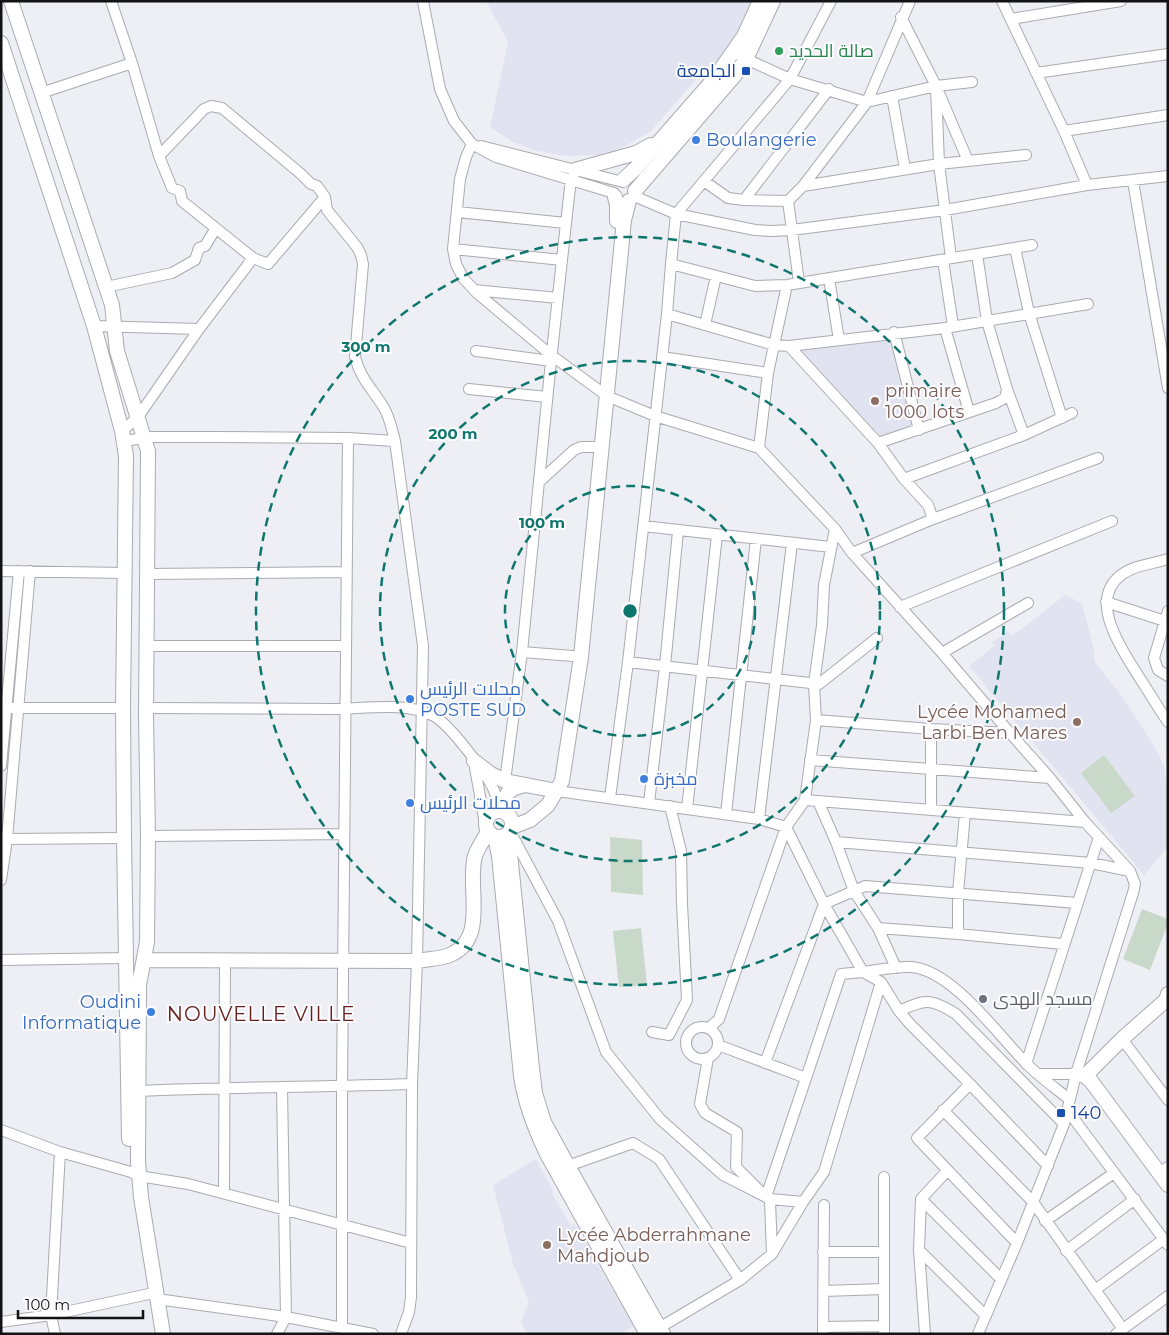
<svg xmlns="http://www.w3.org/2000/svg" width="1169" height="1335" font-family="Montserrat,Cairo,sans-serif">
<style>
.built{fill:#e2e3f1}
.green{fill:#c9d9c9}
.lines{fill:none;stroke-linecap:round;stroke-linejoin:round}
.street-casing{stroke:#aaaab0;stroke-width:12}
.secondary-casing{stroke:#aaaab0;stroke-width:16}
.street{stroke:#fff;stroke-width:10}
.secondary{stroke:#fff;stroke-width:14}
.ring{fill:none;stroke:#0f766e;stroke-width:2.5;stroke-dasharray:9 6}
.leisure-dot{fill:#2e9e5b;stroke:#fcfcff;stroke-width:2}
.transit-dot{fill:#1a4fb4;stroke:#fcfcff;stroke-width:2}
.shop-dot{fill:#3f7fe0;stroke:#fcfcff;stroke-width:2}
.education-dot{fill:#8d6e63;stroke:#fcfcff;stroke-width:2}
.worship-dot{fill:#6b7280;stroke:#fcfcff;stroke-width:2}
.labels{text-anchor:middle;stroke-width:4;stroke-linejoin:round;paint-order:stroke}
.leisure-label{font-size:18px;fill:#27864d;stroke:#fcfcff;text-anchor:start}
.transit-label{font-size:18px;fill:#164399;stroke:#fcfcff;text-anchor:end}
.shop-label{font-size:18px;fill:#366cbe;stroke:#fcfcff;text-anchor:start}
.education-label{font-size:18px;fill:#785e54;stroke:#fcfcff;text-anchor:start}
.worship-label{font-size:18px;fill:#5b616d;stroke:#fcfcff;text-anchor:start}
.quarter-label{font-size:20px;letter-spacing:1px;fill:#66211d;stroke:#fcfcff}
.centre{fill:#0f766e;stroke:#fcfcff;stroke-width:2.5}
.ring-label{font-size:15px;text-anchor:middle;font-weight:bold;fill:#0f766e;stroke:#fcfcff;stroke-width:4;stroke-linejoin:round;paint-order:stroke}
</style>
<rect width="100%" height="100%" fill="#eeeff5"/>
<path class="built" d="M486 1H753L737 39 713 73 706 68 651 131 620 149 600 155 566 156 537 151 513 142 490 127 508 42Z
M894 332 919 430 878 443 789 346Z
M1065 595 1082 603 1094 650V661L1122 696 1156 749 1164 766 1168 791V847L1144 875 969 666 994 646 992 643 1003 634 1008 631 1012 636Z
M536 1159 554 1192 552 1194 571 1226 574 1224 634 1326 621 1334H527L525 1331 521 1321 529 1302 513 1264 493 1185Z"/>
<path class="green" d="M1104 755 1135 796 1111 813 1081 773Z
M610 837 642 840 643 895 611 892Z
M1142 909 1168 919V923L1150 970 1123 959Z
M641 928 647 985 619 987 613 931Z"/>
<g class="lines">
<defs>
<path id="street" d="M111 1 132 63 159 156 172 188 180 191 182 201 253 258
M423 1 440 89 454 121 472 144 496 157 614 193
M1002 1 1064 131 1087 185
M901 17 936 86 968 161
M1011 19 1121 1
M734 52 746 59 790 79 867 102 936 86 972 82
M1036 73 1168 54
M936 86 939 164 951 258
M41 93 132 63
M892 96 905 169
M1064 131 1168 115
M472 144 466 157 460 179 453 249 456 264 463 278 477 293 551 355 607 396 655 416 759 448 835 529 852 553 942 653 1010 733 1050 778 1085 822 1130 871 1135 884 1133 893 1076 1074 1064 1124 1017 1243 978 1334
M481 146 619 181
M159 156 204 109 211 106 222 108 301 174 311 184 317 186 325 197 327 210 357 247 361 255 363 264 355 357C361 380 372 388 384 408 390 418 392 430 395 441L423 646 417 961 412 1084 411 1297 409 1312 401 1334
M704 181 728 198 744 200 788 201 803 186 867 102 910 1
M1133 181 1168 388
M803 186 939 164 1026 155
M634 196 676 214 755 230 771 231 792 230 945 210 1087 185 1168 176
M744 200 829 89
M788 201 799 282
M457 212 566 223
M1015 248 1029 313 1062 418
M453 249 562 260
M943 260 953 326
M671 264 755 286 787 285 1032 245
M829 278 839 340
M106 287 172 273 195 260 199 248 205 246 216 228
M474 290 558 298
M667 314 774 345 789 346 945 328 1088 304
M705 325 716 276
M94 326 199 329
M945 328 969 412
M894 332 919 430
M789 346 878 443 904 479 928 505 933 519
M476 351 551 361
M662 357 768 373
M469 389 547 397
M1007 389 1024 435 1072 413
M122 431 138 417 199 329 253 258 268 264 325 197
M124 441 152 437H217L348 438 395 441
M878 443 996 403 1005 398 1007 389 987 321 977 254
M759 448 768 373 787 285
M904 479 1024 435
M539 482 574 450 581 447H593
M643 526 831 547
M852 553 933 519 1098 458
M1168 559C1153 564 1134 565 1121 575 1087 601 1123 651 1139 677 1149 692 1158 708 1168 722
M1 571 125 573
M147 574 346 572
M1106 602 1168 622
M900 607 1112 521
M1168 611 1154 658 1158 670 1168 676
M146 646H346
M522 652 573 656
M942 653 1028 603
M628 662 819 684 877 638
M12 708H123
M146 708C208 708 270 709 333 709 363 709 407 701 434 716 451 726 482 768 492 786 496 794 498 803 502 811
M816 720 931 729 1010 733
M931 729V810
M810 760 1050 778
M474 762 485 824
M1 766 19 571
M505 781 522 652 551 361 566 223 571 179 575 170
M557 791 759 819 786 827 824 904 863 972C879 970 896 966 912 967 953 971 998 1035 1025 1062 1038 1076 1054 1087 1069 1099
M610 798 628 662 667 314 671 264 676 214 790 79 831 1
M805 800 1085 822
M818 801 836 842 854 891 878 928 896 968
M649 803 665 666 678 531
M687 809 717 535
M726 814 756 539
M759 819 792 543
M510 831 558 921 606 1052 660 1119 723 1175 770 1199 803 1202
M148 836 344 834
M3 837 7 839 124 838
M836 842 1091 863 1130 871
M1 880 7 839 30 571
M878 928 958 934 1063 944
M958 934V893L965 813
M1 960 125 958
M899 1011C925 999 931 998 956 1014L1064 1124
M686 1043a16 16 0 1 1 32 0a16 16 0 1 1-32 0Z
M709 1028 719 1019 786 827 805 800 816 720 814 684 822 625 824 585 835 529
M652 1032 669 1035 687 1000 682 904 681 851 670 806
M1122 1039 1168 1100
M718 1045 806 1078
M708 1058 700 1104 705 1113 737 1132 736 1167 766 1197 841 974 863 972 881 982 899 1011 910 1024 970 1084 1048 1166
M765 1063 824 904 865 886 1077 903
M1026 1064 1099 837
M1038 1074H1076
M970 1084 917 1138 1017 1243
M139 1091C230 1087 321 1087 412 1084
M943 1110 1033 1202 1123 1329
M1068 1111 1168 1245
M1 1130 60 1152 131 1172 139 1176 188 1184 411 1243
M562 1168 633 1143 659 1159 740 1280
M1159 1173 1168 1167
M224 1193 225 960
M921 1199 1001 1279
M1045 1221 1114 1173
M919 1250 985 1315
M1066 1251 1135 1199
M823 1252H884
M772 1254 803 1202 824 1172 881 982
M1095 1290 1164 1239
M823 1291 884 1289
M157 1299 286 1317 373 1334
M1 1322 51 1315 149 1294
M823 1327 884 1326
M342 1328V1086L348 438
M654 1331 740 1280 772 1254 770 1199
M55 1334 51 1315 60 1152
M277 1334 286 1317 282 1088
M823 1334 824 1205
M884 1334V1177
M925 1334 919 1250 921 1199 947 1171
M1116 1334 1168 1296"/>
<path id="secondary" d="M11 1 112 305 117 351 148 451 146 716 148 836 147 942 139 985 138 1162 141 1197 163 1334
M1 43 94 326 122 431 126 456 123 708 124 838 129 1139
M575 170 636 153 651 145
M623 180 637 167 714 79 744 36 760 1
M635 191 735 75 746 59 773 1
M615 197 617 205V221
M474 761 491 774 505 781 557 791
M486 824a13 13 0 1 1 26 0a13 13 0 1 1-26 0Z
M504 812C504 793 507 789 526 785
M512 827 530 820 548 805 562 781 581 657 624 220 629 201
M508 834 532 1068 535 1093 544 1122 568 1166 663 1334
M495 837 499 856 521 1076C525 1104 535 1129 547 1154L647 1334
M144 960 417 961C427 959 438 959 447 956 490 941 466 887 475 856 478 847 484 839 488 832
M1076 1074 1085 1076 1091 1081 1168 1185
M1085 1076 1122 1039 1166 1000 1168 994"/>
</defs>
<use href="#street" class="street-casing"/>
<use href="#secondary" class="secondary-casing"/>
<use href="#street" class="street"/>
<use href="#secondary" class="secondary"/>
</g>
<g class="ring">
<circle cx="630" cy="611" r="125"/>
<circle cx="630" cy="611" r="250"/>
<circle cx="630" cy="611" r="374"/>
</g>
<circle class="leisure-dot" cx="779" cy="51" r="5"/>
<g class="transit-dot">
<rect x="741" y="66" width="10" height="10" rx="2.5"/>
<rect x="1056" y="1108" width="10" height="10" rx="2.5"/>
</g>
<g class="shop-dot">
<circle cx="696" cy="140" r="5"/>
<circle cx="410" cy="699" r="5"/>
<circle cx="644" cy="779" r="5"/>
<circle cx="410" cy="803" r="5"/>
<circle cx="151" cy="1012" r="5"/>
</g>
<g class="education-dot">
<circle cx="875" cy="401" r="5"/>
<circle cx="1077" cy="722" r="5"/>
<circle cx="547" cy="1245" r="5"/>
</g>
<circle class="worship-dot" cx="983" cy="999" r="5"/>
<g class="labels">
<g class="leisure-label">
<text x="789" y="57">صالة الحديد</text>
</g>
<g class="transit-label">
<text x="736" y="77">الجامعة</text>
<text x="1071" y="1119" text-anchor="start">140</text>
</g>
<g class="shop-label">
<text x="706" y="146">Boulangerie</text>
<text x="420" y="695">محلات الرئيس<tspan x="420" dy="21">POSTE SUD</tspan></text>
<text x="654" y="785">مخبزة</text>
<text x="420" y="809">محلات الرئيس</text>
<text x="141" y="1008" text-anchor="end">Oudini<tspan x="141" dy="21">Informatique</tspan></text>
</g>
<g class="education-label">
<text x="885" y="397">primaire<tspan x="885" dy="21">1000 lots</tspan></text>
<text x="1067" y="718" text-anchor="end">Lycée Mohamed<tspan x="1067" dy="21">Larbi Ben Mares</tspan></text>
<text x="557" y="1241">Lycée Abderrahmane<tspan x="557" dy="21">Mahdjoub</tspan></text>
</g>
<g class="worship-label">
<text x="993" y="1005">مسجد الهدى</text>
</g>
<g class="quarter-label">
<text x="261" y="1021">NOUVELLE VILLE</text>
</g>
</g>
<circle cx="630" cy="611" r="8" class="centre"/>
<g class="ring-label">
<text x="366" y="352">300 m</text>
<text x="453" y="439">200 m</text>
<text x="542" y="528">100 m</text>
</g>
<rect width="1169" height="1335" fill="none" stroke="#131315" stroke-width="5"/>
<path d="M18 1310v8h125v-8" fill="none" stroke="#131315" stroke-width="2.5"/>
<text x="25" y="1310" font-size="15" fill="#131315" stroke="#fcfcff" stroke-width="4" paint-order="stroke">100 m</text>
</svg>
